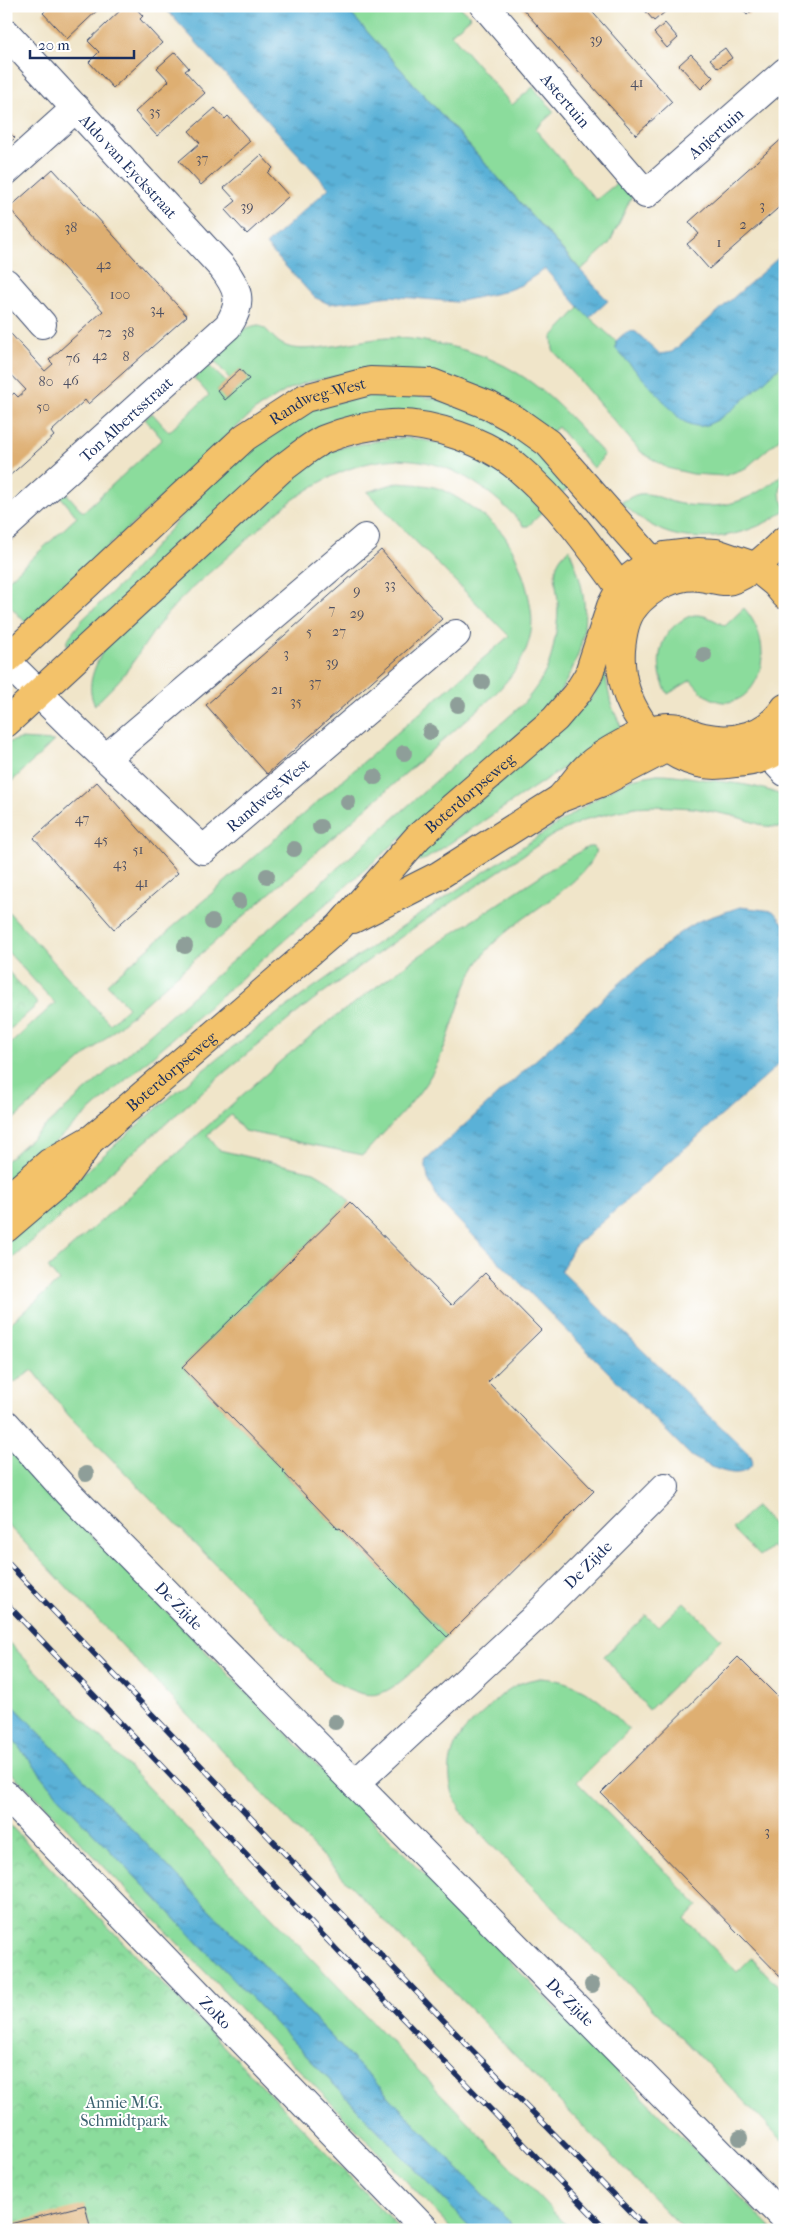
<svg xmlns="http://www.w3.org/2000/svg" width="791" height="2236" font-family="'IM FELL French Canon',serif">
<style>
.green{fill:#8bdc9c;stroke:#53867d}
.park{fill:url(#park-crowns);stroke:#53867d}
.water{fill:url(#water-ripples);stroke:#3a709a}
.building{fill:#deaf72}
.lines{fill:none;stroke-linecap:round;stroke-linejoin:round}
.minor-casing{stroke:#3b4a6e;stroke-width:30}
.major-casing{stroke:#3b4a6e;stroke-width:30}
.minor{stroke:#fff;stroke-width:28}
.major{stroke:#f3c26a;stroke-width:28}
.rail-casing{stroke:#1b2f5e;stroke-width:5.5}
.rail{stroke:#fff;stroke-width:4;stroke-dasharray:11;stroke-linecap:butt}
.tree{fill:#8e9e99}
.labels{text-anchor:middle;stroke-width:4;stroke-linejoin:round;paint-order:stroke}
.number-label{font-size:14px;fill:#4c4f63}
.street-label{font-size:16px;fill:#1b2f5e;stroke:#fff}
.park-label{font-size:16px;fill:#3d6371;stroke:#fff}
</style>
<defs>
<pattern id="park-crowns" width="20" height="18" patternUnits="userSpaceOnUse" patternTransform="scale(1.25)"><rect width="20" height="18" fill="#8bdc9c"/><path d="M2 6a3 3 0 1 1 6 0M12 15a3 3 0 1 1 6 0" fill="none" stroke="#77bd89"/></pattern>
<pattern id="water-ripples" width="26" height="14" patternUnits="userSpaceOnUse" patternTransform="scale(1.25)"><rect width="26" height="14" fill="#5ab1d7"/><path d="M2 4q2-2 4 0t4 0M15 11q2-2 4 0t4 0" fill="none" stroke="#4a90b2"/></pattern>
</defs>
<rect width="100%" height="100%" fill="#fff"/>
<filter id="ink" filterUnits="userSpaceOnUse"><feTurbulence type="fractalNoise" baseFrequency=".02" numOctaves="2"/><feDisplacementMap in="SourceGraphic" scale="10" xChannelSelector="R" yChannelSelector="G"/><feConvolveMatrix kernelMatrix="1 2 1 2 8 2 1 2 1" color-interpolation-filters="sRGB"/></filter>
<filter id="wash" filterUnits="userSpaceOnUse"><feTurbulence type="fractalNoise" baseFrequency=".0096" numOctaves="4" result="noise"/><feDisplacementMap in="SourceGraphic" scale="20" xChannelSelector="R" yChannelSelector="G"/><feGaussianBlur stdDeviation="1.12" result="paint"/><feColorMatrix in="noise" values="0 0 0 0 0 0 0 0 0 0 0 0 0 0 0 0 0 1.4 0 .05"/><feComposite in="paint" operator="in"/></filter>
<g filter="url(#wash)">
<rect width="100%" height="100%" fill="#f0e5c9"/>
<path class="green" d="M344 6H459L471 17 451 34 512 105 533 87 554 112 535 129 596 200 617 183 632 196 609 244 581 270Z
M579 308 616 341V349L689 424 702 426 718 420 785 362V434L746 468 724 476 693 474 667 468 641 452 553 350 552 337Z
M259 325C270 330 274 342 286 346 307 355 361 339 387 338 406 337 425 341 444 345 521 361 554 398 604 454L599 463 593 468 558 427 551 433 353 373 307 382 287 390 254 411 26 623 11 607 6 610V582L77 517 61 497 65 492 83 512 162 439 145 419 152 413 169 432 209 395 194 378 208 365 226 382 217 390 226 400 248 378 240 369 230 379 213 359C221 345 242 326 259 325Z
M366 395C381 395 397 394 412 395 482 404 524 436 570 486L559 496 542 477 370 417 70 645H67V640L82 620 123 582 212 482 288 415Z
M411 438C447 443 479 455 508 476 521 485 532 501 543 512L528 526H524C459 453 387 437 303 493 281 507 262 526 242 544 220 564 196 583 175 605 157 624 144 647 128 669 119 682 106 693 95 705 84 686 96 664 105 647L274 487 324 454 344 447 389 439Z
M785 473C783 481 778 491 781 498 784 503 785 504 785 510 755 535 699 546 663 531 647 524 633 514 621 502 627 500 633 495 639 494 654 492 667 502 681 504 726 511 750 501 785 473Z
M396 483C409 484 422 484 434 487 451 491 492 520 503 534 518 553 536 607 531 631 527 658 510 679 491 698L6 1126V1048L55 1003 6 950V909L110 1024 128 1007 107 984 509 636 367 492Z
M569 549C591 600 591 640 562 688 555 701 544 710 535 720L6 1185V1161L522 705C537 688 549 671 553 648 556 634 558 620 558 606 558 582 547 568 569 549Z
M744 608C791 662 736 741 691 680L668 694C654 671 656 636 681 621 685 618 691 615 696 615 707 615 716 621 725 626Z
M603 674H605L611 704 622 729 426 859 419 861 417 859 416 854 590 700 601 684Z
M20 739 54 741 6 787V743Z
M657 774C678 774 696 779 716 781 741 784 762 786 785 797V828L765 826 734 816 694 808 652 806 635 807 587 819 553 835 415 927 313 1000 227 1070 6 1264V1243C76 1181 144 1116 217 1059 340 963 473 880 603 794L631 779Z
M588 847H593L596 852C579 891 513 917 485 953 461 983 455 1026 439 1060 422 1097 390 1125 363 1155L244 1131 231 1115 207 1135 219 1150 314 1172 331 1182 350 1202 182 1367 284 1471 283 1473 338 1529 340 1528 447 1637C430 1653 401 1688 378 1694 361 1698 337 1684 324 1674L69 1416 33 1370 13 1383 6 1372V1327L59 1281 48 1268 283 1059 328 1022 416 958 561 862Z
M6 1446 24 1466 773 2230H684L676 2222 322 1856 6 1523Z
M756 1506 785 1537V1560L771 1546 759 1556 732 1529Z
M684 1602 721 1639 649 1710 604 1656 646 1615 658 1627Z
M6 1639 571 2230H517L6 1698Z
M541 1678C582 1681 603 1702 629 1730L577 1782 698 1905 685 1919 737 1972 751 1958 785 1993V2143L472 1825C450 1802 442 1769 458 1740 464 1729 474 1721 484 1712 503 1693 513 1682 541 1678Z
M6 1731 60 1798 473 2230H453L45 1805 6 1768Z"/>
<path class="park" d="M6 969 38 1004 6 1033Z
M6 1821 401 2230H6Z"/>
<path class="water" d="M163 6H344L608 301 589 318 545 269 521 285 503 292 456 302 391 296 329 304 314 297 266 245 329 188Z
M785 252V362C768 377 723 424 702 426 694 427 686 423 680 419L616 349V341C623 335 627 329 636 332L660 354 672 352Z
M740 907 773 911 785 925V1059L574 1247 561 1271 751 1456 753 1462C743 1486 706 1465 691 1456L440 1202 428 1179 425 1161 620 983 678 934 699 921Z
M6 1698 517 2230H473L60 1798 6 1731Z"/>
<g id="blocks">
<path class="building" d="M50 6H102L67 39 43 13Z
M125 6H134L143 16 140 19 162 43 113 88 89 62 99 52 88 41Z
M520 6H587L672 102 636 135Z
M641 6H660L665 12 654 21Z
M740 6H757L747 15Z
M665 23 678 38 667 48 654 33Z
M725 48 732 58 718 68 710 59Z
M175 52 189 68 185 71 205 93 157 136 135 112 169 81 157 68Z
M691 54 713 77 701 89 679 65Z
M215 108 225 119 228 116 250 141 201 185 179 161 200 143 189 131Z
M6 129 15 138 6 146Z
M785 136V202L709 269 687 244 699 234 689 222Z
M261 155 273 168 268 173 289 196 247 234 225 210 236 201 224 188Z
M53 169 187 316 88 404 85 400 51 432 54 436 6 479V400L14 393 18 397 26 390 6 369V338L11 334 45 371 53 364 49 360 103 311 9 208Z
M240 369 249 379 225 400 217 390Z
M381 550 442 619 267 774 206 705Z
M97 782 178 873 114 929 34 838Z
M350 1202 452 1305 485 1273 541 1330 488 1382 594 1491 447 1637 340 1528 338 1529 283 1472 284 1471 182 1367Z
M738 1657 785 1704V1981L601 1793Z
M85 2205 91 2230H6V2225Z"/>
</g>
</g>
<g filter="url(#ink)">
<use href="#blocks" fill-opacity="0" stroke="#3b4a6e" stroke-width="1"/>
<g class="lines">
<defs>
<g id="minor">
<path id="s1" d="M485 6 646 194 785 72"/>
<path id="s2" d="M6 33 222 267C238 288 244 302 228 326L6 526"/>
<path d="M6 171 76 108"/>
<path d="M6 283 42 324"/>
<path id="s3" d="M6 661 78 732 203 850 456 634"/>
<path d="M770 756 785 772"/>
<path d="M106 758 365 538"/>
<path id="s4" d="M6 1424 68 1493 785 2219"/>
<path id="s5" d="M355 1784 532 1620 665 1487"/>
<path id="s6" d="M6 1795 426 2230"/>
</g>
<g id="major">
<path d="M785 540C771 552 745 580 726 581 718 581 708 578 700 577 676 574 649 588 634 607 625 618 622 637 621 650 618 699 650 750 698 763 710 766 724 765 736 763 754 762 771 757 785 745"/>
<path id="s7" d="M6 660 245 437 305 398 370 381 432 383 488 405 517 421 548 443 652 561"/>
<path d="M6 723 281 469C295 460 310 445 325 439 345 431 370 425 391 424 431 422 488 442 518 468 564 507 599 559 634 607"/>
<path d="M563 795C572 786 579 774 588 766 602 753 641 732 659 728 681 724 685 733 703 737 735 744 766 736 785 708"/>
<path d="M353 919 438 876 561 798 600 783 667 748"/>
<path id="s8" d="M6 1200 49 1163 93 1138 339 927 418 837 555 719 578 692 588 676 611 606 620 589 632 576 652 561 665 556 698 552 716 553 754 566 775 583 785 595"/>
<path d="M6 1228 61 1181 87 1146"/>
</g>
</defs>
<use href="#minor" class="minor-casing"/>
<use href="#major" class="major-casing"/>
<use href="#minor" class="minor"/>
<use href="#major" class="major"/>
<defs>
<path id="rail" d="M6 1561 469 2047 648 2230
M6 1603 354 1968 607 2230"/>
</defs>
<use href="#rail" class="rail-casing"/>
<use href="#rail" class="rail"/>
</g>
<g class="tree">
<circle cx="704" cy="655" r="8"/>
<circle cx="482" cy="682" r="8"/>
<circle cx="458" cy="705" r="8"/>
<circle cx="430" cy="732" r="8"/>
<circle cx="404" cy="753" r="8"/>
<circle cx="375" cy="777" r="8"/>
<circle cx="348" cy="802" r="8"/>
<circle cx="320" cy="827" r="8"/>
<circle cx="294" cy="849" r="8"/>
<circle cx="267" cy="876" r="8"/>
<circle cx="239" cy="901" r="8"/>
<circle cx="212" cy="922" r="8"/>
<circle cx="185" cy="946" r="8"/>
<circle cx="86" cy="1474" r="8"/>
<circle cx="335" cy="1722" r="8"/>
<circle cx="592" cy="1985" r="8"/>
<circle cx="740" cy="2138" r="8"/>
</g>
</g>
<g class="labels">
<g class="number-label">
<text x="596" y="44">39</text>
<text x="637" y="87">41</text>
<text x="155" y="116">35</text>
<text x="202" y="163">37</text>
<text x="762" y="210">3</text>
<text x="247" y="211">39</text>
<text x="743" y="229">2</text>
<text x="71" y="232">38</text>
<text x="719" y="247">1</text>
<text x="104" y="269">42</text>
<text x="120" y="299">100</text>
<text x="157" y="314">34</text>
<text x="105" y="337">72</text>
<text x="128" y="337">38</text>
<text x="100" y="360">42</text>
<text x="126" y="361">8</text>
<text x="73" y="363">76</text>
<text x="71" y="385">46</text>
<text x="46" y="386">80</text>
<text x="43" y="411">50</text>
<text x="390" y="589">33</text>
<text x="357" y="595">9</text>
<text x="332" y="614">7</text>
<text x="357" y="618">29</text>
<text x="309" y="636">5</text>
<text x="339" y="636">27</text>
<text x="286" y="658">3</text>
<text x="332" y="667">39</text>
<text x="315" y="687">37</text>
<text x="277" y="694">21</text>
<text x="296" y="706">35</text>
<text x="82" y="823">47</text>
<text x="101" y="844">45</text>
<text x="138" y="854">51</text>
<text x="120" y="868">43</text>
<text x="142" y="887">41</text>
<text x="767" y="1836">3</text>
</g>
<g class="street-label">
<text dy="6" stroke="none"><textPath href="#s1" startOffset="124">Astertuin</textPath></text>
<text dy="6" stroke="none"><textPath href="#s1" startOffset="340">Anjertuin</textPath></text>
<text dy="6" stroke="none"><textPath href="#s2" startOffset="181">Aldo van Eyckstraat</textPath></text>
<text dy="6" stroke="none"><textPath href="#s7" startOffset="409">Randweg-West</textPath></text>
<text transform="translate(126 419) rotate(-42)" y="6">Ton Albertsstraat</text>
<text dy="6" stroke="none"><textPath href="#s8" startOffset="619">Boterdorpseweg</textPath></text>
<text dy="6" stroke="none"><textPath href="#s3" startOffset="358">Randweg-West</textPath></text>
<text dy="6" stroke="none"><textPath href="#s8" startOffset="210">Boterdorpseweg</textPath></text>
<text dy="6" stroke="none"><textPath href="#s5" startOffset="320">De Zijde</textPath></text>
<text dy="6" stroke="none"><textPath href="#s4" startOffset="251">De Zijde</textPath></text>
<text dy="6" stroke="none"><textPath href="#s4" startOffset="808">De Zijde</textPath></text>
<text dy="6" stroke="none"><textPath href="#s6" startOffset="302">ZoRo</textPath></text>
</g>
<g class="park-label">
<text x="124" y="2108">Annie M.G.<tspan x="124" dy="18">Schmidtpark</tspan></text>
</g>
</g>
<rect width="791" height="2236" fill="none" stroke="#fff" stroke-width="25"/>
<path d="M30 50v8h104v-8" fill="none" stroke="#1b2f5e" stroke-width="2.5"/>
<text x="38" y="50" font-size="15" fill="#1b2f5e" stroke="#ffffff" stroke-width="4" paint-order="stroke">20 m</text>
</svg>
